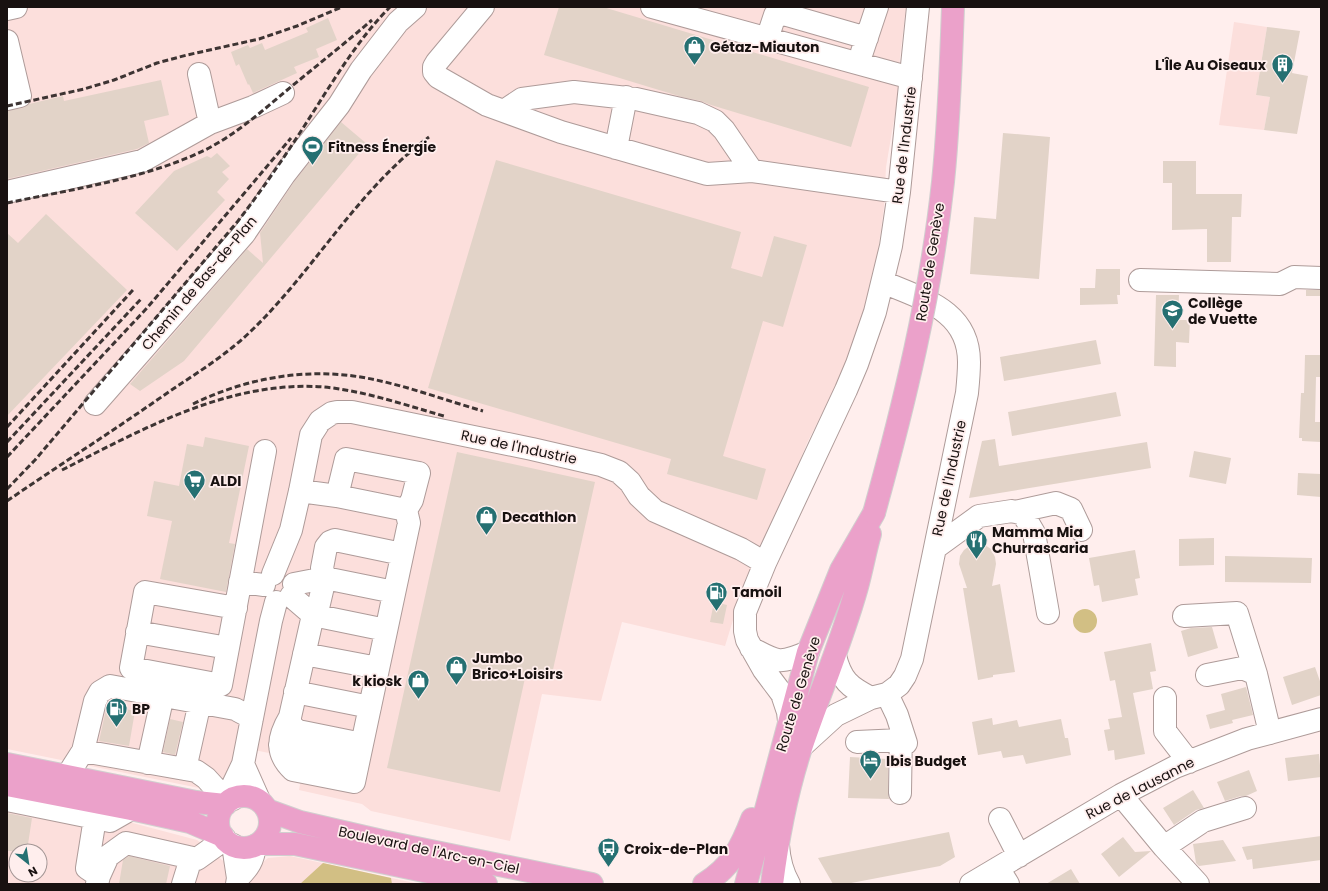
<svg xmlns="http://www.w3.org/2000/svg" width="1328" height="891" font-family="Poppins,sans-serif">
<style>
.built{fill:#fcdfdc;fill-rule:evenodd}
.green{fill:#d2bf84}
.building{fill:#e2d3c8}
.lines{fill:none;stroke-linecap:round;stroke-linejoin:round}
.minor-casing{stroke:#ae9b99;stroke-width:24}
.major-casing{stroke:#d1cfcf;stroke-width:24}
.minor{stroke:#fff;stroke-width:22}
.major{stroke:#eba1ca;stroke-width:22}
.rail{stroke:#3d3433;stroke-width:3;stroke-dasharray:6 3;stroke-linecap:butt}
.major-bridge-casing{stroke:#d1cfcf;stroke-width:24;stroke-linecap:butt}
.major-bridge{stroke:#eba1ca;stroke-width:22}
.labels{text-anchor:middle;stroke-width:3.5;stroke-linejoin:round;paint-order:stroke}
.poi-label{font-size:14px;font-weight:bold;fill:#181110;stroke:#ffeeed;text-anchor:start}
.street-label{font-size:14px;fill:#181110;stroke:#ffeeed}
</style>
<rect width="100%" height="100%" fill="#ffeeed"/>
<path class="built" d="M7 7H906L900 57 897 102 886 167 884 207 877 260 862 323 839 380 807 443 779 513 746 578 725 646 622 622 601 701 542 694 510 841 371 811 362 804 299 790 301 779 274 754 238 747 227 779 204 789 7 749Z
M1234 22 1267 27 1256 95 1270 97 1264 130 1219 125Z
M7 806 125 821 197 840 227 864 256 868 268 858 290 856 419 884H7ZM16 851H40V875H16Z"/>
<path class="green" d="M1073 621a12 12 0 1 1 24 0a12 12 0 1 1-24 0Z
M323 863 391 878 392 884H300Z"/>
<path class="building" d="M559 7H603L869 87 851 147 711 105 701 101 682 97 544 55Z
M328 18 337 40 316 49 319 57 294 67 297 73 253 93 249 84 248 85 239 64 236 66 231 52 248 45 250 48 262 43 265 50 308 32 306 28Z
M1267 27 1300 31 1292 73 1308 76 1297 134 1264 130 1270 97 1256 95Z
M161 80 169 115 144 121 149 143 137 149 7 179V111L23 108 29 104 63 96 64 101Z
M341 122 367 144 184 361 140 391 130 384 247 249 263 263 260 233 294 182Z
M1003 133 1050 137 1039 279 970 274 974 217 996 219Z
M217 153 230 166 222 172 229 179 217 192 225 200 177 251 135 213 174 171 207 156 211 158Z
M496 160 741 232 731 268 762 277 774 236 807 245 783 327 763 321 723 456 766 469 757 500 667 474 671 459 428 388Z
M1163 161H1196V194H1242L1241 217H1232L1231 262H1207V229L1172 230V183H1163Z
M46 214 127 290 7 416V233L18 243Z
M1096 269H1120V295H1117L1118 304 1080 305V288H1095Z
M1306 290H1321V296H1306Z
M1156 295H1179L1178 320H1190L1189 343 1176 342V367L1154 366Z
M1096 340 1101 364 1004 381 1000 357Z
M1305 355H1321V377H1316L1315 422H1321V442L1302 441V438H1299L1301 393H1304Z
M1116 392 1121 416 1012 436 1008 412Z
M205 437 249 446 229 543 235 544 226 592 160 579 172 521 147 516 154 481 179 486 187 444 203 447Z
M995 439 999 466 1147 442 1151 468 969 498 982 441Z
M1194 451 1231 458 1226 484 1189 477Z
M457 452 595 482 552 674 527 669 500 792 387 768Z
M1298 473 1321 474V497L1297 495Z
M1214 538V565L1179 566V539Z
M972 544H979L985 545 991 549 995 557 996 564 992 586 1000 584 1015 672 993 675V677L978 680 963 588H967L959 564 960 556 964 550Z
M1135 550 1140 578 1135 579 1138 595 1102 602 1099 585 1094 586 1089 558Z
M1225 556 1312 558 1311 583 1225 582Z
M714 602 727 605 723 624 710 622Z
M1212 627 1218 648 1188 657 1181 631 1191 628Z
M1151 643 1156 671 1150 672 1153 689 1133 693 1145 754 1115 760 1114 750 1108 751 1104 730 1110 729 1108 719 1122 717 1115 680 1110 681 1104 652Z
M1315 667 1321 684V695L1292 705 1283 677Z
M1246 687 1253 715 1232 720 1233 723 1210 729 1206 715 1225 710 1221 694Z
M107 705 135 711 129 746 99 741Z
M992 718 993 725 1017 720 1019 727 1061 719 1065 738H1068L1071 755 1026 764 1023 755 1003 758 1001 751 978 755 972 722Z
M170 719 183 722 175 755 163 752Z
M1319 754 1321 777 1288 781 1285 758Z
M850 757 888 759V793L889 799 848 798Z
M1249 770 1257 791 1246 796H1241L1225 801 1217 782Z
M1193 790 1204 808 1196 810 1174 825 1163 808Z
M7 813 32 818 27 851H7Z
M949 832 955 857 940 866 846 884H833L818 858Z
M1321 836V860L1253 869 1252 859 1247 860 1242 847Z
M1123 837 1135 852 1151 851 1119 877 1101 854Z
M1223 840 1236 861 1199 866 1196 863 1193 844Z
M129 856 170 866 166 884H119L123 860Z
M1071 869 1080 884H1046Z"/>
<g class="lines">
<defs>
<path id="minor" d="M483 7 437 62 434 67V72L438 77 487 105 561 132 707 174 752 171 899 192
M652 7 911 78
M7 9 16 7
M767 39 775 15 780 13 867 38
M7 41 20 96 7 99
M862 52 877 7
M504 111 522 99 574 92 636 99 698 113 715 121 724 130 752 171
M210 123 253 107 283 93
M616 148 626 97
M7 192 142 161 210 123 199 74
M1140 280 1280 284 1294 277 1321 278
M95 404 244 234 284 175 339 105 361 70 398 22 415 7
M300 491 337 496
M1015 512 1056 503 1071 509 1081 530
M935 548 979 516 1012 511 1023 514 1034 533 1048 613
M273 574 291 530 300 491 311 435 320 421 332 413 337 412H352L532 449 601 465 619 472 630 482 639 496 655 511 741 549 765 563
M240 582 264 585
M294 584 325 578 394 592
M291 596 313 615 386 630
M236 608 145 592 131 668 221 685 265 451
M1184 616 1237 613 1256 674 1270 733
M137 632 228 648
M751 648C778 663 780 664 808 652
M304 654 378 668
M835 656C841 680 849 687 871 698
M1207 675 1242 668 1256 674
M295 692 370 707
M887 694 897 715 906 743
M1165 698V731L1189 762
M290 717C278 737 275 753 293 770L354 782 409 523 406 510 412 500 419 473 346 459 337 496 406 510
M789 721 788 712 782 694 764 670 747 640 745 631V612L765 563 846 390 857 364 875 312 891 246 899 192 918 7
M857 742 901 740
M362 744 298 731 293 727 290 723V717L313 615 318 608 325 578 322 568 326 547 330 542 335 540 402 554
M280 745 344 758
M802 746 836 715 871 698 887 694 899 685 905 676 912 659 967 393C968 383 969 373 969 362 969 310 922 299 883 282
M83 751 95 701 100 692 110 686 235 709 252 718
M148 763 163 695
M243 764 259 800
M185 769 200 702
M67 776 83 751 196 771 206 778 228 802
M900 793 901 729
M1121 795 1164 847 1198 884
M233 799V785L243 764 271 621 276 602
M7 800 110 821 131 809
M95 818 87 868 99 876
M1000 819 1019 856
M233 845 238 878 237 884
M778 845C779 859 782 872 789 884
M1164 847 1203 821 1245 808
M188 857 197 859 225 839
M998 868 1008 884
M238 878C249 867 253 861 255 846
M97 884 99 876 108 856 126 843 188 857V868L183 884
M971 884 1121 795 1175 767 1247 739 1321 719"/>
<path id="major" d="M7 764 196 802 225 805
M7 785 131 809 190 822 223 836
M218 822a26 26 0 1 1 52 0a26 26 0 1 1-52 0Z
M267 810 300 822 382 841 592 884
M258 844H295L486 884
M704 884C731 867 741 848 752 819
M746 884 808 652 841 570 874 513
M772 884C778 837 787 790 802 745 820 692 842 641 857 587 862 569 865 551 870 534"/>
</defs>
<use href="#minor" class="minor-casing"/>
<use href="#major" class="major-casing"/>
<use href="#minor" class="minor"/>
<use href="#major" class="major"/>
<path class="rail" d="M7 106 84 89 114 80 157 63 187 55 259 39 297 26 342 7
M7 203C73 189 145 179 205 150 235 135 261 112 286 91 315 67 344 44 372 20
M193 404C246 378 307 367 366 378 405 385 444 400 483 411
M7 427 133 290
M7 442 141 299
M7 457 147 308 291 138
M62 470C143 429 229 380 324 387 365 391 405 405 444 416
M7 489 35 460 238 221C269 181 297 138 324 95 344 64 364 33 390 7
M7 501C61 464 116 429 170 391 197 373 226 355 250 332 314 271 357 190 429 137"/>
<defs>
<path id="major-bridge" d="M874 513C904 405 931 294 943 182 949 124 951 65 953 7"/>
</defs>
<use href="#major-bridge" class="major-bridge-casing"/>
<use href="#major-bridge" class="major-bridge"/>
</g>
<defs>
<symbol id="shop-pin" viewBox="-11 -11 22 30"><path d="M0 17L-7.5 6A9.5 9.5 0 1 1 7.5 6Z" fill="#257072" stroke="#ffeeed"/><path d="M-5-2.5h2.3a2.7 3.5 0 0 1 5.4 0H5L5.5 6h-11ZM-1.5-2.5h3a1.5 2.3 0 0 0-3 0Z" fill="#fff"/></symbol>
<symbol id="building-pin" viewBox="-11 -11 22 30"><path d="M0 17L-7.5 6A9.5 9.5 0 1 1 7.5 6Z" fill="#257072" stroke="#ffeeed"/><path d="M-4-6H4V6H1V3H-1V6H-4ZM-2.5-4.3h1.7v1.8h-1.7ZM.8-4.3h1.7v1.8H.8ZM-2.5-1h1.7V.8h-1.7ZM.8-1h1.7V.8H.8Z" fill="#fff"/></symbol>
<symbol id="stadium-pin" viewBox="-11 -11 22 30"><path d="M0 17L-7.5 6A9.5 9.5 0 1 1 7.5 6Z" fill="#257072" stroke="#ffeeed"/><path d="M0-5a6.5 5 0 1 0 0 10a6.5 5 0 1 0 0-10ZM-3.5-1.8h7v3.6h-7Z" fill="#fff"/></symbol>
<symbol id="school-pin" viewBox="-11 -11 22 30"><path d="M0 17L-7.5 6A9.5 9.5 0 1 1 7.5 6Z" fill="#257072" stroke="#ffeeed"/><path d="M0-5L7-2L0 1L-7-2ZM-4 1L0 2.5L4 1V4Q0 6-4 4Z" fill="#fff"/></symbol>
<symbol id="supermarket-pin" viewBox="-11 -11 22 30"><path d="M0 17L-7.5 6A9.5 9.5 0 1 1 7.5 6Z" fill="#257072" stroke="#ffeeed"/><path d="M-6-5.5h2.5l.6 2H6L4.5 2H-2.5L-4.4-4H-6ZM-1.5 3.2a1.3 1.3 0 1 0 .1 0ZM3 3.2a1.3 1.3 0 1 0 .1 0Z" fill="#fff"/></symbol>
<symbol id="restaurant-pin" viewBox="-11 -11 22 30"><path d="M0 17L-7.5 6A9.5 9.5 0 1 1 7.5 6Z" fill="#257072" stroke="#ffeeed"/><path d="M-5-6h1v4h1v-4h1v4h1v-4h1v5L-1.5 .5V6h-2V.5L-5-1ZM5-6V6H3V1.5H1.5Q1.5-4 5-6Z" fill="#fff"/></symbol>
<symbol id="fuel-pin" viewBox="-11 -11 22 30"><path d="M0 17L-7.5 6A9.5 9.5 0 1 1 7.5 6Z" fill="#257072" stroke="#ffeeed"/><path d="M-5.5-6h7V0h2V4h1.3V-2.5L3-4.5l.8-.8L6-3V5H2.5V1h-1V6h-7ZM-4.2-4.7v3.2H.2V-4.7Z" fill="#fff"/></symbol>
<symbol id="hotel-pin" viewBox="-11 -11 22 30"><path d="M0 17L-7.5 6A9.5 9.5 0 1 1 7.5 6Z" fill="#257072" stroke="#ffeeed"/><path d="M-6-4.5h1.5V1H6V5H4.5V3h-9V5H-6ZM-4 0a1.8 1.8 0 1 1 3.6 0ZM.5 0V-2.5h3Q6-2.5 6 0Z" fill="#fff"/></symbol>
<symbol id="bus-pin" viewBox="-11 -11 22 30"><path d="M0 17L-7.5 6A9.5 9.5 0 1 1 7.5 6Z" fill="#257072" stroke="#ffeeed"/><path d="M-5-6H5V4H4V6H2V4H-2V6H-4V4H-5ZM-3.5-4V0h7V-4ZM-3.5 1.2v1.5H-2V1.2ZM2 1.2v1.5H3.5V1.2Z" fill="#fff"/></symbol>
</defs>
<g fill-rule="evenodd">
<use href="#shop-pin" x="682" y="34" width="25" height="34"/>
<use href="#building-pin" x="1270" y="52" width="25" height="34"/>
<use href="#stadium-pin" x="300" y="134" width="25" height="34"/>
<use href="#school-pin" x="1160" y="298" width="25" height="34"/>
<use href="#supermarket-pin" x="182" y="468" width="25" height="34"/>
<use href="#shop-pin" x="474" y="504" width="25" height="34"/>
<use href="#restaurant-pin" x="964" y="528" width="25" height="34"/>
<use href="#fuel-pin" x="704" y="580" width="25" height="34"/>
<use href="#shop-pin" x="444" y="654" width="25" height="34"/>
<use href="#shop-pin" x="406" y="668" width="25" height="34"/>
<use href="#fuel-pin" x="104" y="696" width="25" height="34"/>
<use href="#hotel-pin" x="858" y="748" width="25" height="34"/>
<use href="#bus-pin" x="596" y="836" width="25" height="34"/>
</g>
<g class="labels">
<g class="poi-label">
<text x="710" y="52">Gétaz-Miauton</text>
<text x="1266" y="70" text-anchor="end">L'Île Au Oiseaux</text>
<text x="328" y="152">Fitness Énergie</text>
<text x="1188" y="308">Collège<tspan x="1188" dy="16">de Vuette</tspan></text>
<text x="210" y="486">ALDI</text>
<text x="502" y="522">Decathlon</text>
<text x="992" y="537">Mamma Mia<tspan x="992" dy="16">Churrascaria</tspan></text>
<text x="732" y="597">Tamoil</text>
<text x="472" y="663">Jumbo<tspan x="472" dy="16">Brico+Loisirs</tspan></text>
<text x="402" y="686" text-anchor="end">k kiosk</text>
<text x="132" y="714">BP</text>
<text x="886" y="766">Ibis Budget</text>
<text x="624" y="854">Croix-de-Plan</text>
</g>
<g class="street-label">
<text transform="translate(904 145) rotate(-83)" y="5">Rue de l'Industrie</text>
<text transform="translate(930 262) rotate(-81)" y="5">Route de Genève</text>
<text transform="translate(199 283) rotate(-50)" y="5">Chemin de Bas-de-Plan</text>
<text transform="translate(519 447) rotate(12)" y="5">Rue de l'Industrie</text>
<text transform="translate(949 478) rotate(-78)" y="5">Rue de l'Industrie</text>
<text transform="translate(798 694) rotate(-73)" y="5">Route de Genève</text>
<text transform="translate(1140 788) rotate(-27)" y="5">Rue de Lausanne</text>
<text transform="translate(429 850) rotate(12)" y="5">Boulevard de l'Arc-en-Ciel</text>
</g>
</g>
<rect width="1328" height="891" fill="none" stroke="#181110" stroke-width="16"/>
<g transform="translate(28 863) rotate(150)"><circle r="19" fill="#ffeeed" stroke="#a39695"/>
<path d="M0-3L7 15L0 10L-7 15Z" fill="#257072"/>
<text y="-6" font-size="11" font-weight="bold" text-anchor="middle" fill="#181110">N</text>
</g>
</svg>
